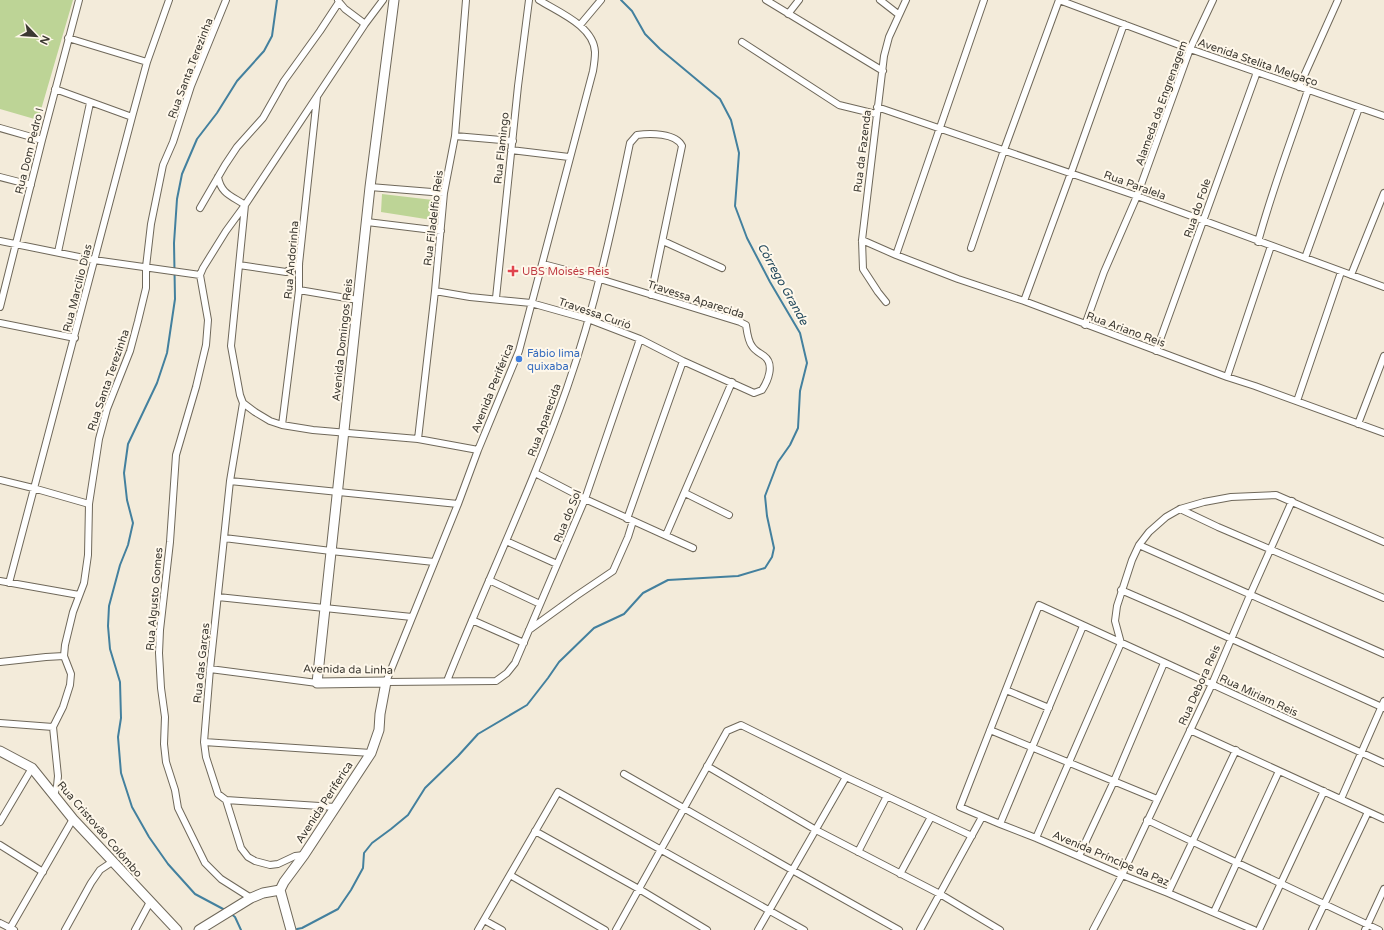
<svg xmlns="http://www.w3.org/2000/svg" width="1384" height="930" font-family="'Varela Round',sans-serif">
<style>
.green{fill:#bdd496}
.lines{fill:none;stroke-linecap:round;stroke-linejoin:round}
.stream{stroke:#43809e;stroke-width:2}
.street-casing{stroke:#6f685a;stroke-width:8}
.secondary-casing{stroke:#6f685a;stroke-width:11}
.street{stroke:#fff;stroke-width:6}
.secondary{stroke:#fff;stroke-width:9}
.health-dot{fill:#e0444e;stroke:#fff8eb;stroke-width:1.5}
.shop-dot{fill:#3f7fe0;stroke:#fff8eb;stroke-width:1.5}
.labels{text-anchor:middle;stroke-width:4;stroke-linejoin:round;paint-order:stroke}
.street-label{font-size:11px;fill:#3b3831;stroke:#fff8eb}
.health-label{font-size:11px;fill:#be3a42;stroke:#fff8eb;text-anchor:start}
.shop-label{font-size:11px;fill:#366cbe;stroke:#fff8eb;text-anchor:start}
.water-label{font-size:12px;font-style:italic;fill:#23495d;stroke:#fff8eb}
</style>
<rect width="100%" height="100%" fill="#f3ebda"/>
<path class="green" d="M0 0H73L38 120 0 109Z
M382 194 433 200 432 220 381 212Z"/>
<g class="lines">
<path class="stream" d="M225 910 195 894 168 864 149 837 132 807 121 773 118 737 121 718 120 682 110 649 108 626 109 606 120 565 128 545 133 523 127 500 124 473 128 444 157 383 167 353 175 299 174 243 177 199 182 174 197 139 217 113 237 81 264 51 272 36 277 0
M230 913 235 917 241 930
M297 929 302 928 338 909 351 890 363 868 364 853 372 843 391 829 408 815 425 788 458 756 478 734 527 705 548 678 559 662 594 628 624 614 643 593 668 580 738 576 765 568 772 557 774 548 767 516 765 496 778 462 790 445 798 428 800 391 807 363 800 333 770 282 747 238 735 206 739 153 731 120 720 99 660 49 645 34 632 11 621 0"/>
<defs>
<path id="street" d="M539 0C558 12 594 26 595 52 595 58 594 65 593 71L519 351 478 450 458 504 386 682 496 681 507 673 515 663 585 499 640 339
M766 0 883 71
M880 0 898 14
M1059 0 1190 49 1384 116
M339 2 345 9 365 24
M788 14 799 0
M580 25 601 0
M68 38 147 62
M742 42 839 105 876 114
M1299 87 1338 0
M55 89 132 117
M877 107 1137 196 1384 287
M0 128 42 140
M455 136 513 141
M511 150 569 157
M0 177 31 185
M218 177C221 194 232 196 245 205
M370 187 444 193
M245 205 231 346 240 395 243 403 255 412 270 421 282 425 313 430 418 439 478 450
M200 208 225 165 237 147 263 118 284 81 320 31 339 2 338 0
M367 222 441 231
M862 240 896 255 958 279 1024 301 1227 377 1255 386 1384 433
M0 241 94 260 200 275 203 268 226 231 245 205 365 24 383 0
M663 241 722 268
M1258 242C1272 190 1291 141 1308 90
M971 248 1004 150 1059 0
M58 252 90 103
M896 255 984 0
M1305 258 1359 108
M239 265 286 272 299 264
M200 275 208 320 206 345 196 387 176 455 170 542 160 630 159 653 161 688 165 717 164 744 166 762 175 790 178 808 205 863 221 879 251 898
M1351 275 1384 193
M299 290 358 300
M435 291 470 297 531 303 588 319 640 339 683 361 754 393 762 390C768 381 775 364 764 356 760 353 755 351 752 346 748 341 747 332 746 325L740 322 600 279 543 264
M496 298 518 86 529 0
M1024 301 1071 173 1124 24
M886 302 878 292 863 269 862 240 884 56 889 37 906 0
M0 307 42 140 79 0
M0 323 75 338
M1085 325 1104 272 1137 196 1190 49 1213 0
M1156 351 1257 72
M1227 377 1271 246
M1297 401 1341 272
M243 403 230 481 224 538 210 669 204 742 206 757 218 794 226 800 241 848 248 857 255 861 270 865 278 864 295 856 304 855
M1358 424 1384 356
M282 425 299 290V264L317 97
M418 439 435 291 444 193 455 136 466 0
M535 473 585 499 693 548
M0 480 33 488 89 504
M230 481 458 504
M685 493 729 515
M1180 509 1218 527 1384 598
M627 519 683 361
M666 535 732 382
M224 538 331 551 434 562
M506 541 557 564
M1139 545 1384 654
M489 580 540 604
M0 581 79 595
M9 583 132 117 147 62 169 0
M1121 590 1181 616 1384 708
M218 597 412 617
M472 620 524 643
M529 630 576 596 613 571 628 537 633 521
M0 662 46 657 64 656
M210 669 317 683
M447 681C486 583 532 488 567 388 595 308 613 225 630 143L637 135C650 133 676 133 682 146L651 295
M1006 690 1049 708
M0 723 53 727
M990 730 1157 799
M1190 730 1384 819
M204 742 371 753
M707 766 816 830 940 894 1000 930
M624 774 792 870 899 930
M54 795 57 786 58 776 53 727 63 707 70 685 71 674 64 656 65 645 73 612 84 583 88 555 89 504 99 439 107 409 130 351 138 321 146 288V267L151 224 163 165 173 142 191 86 226 0
M1341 799 1384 701
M226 800 335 807
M1147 820 1379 930
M0 822 32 768
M1000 824 1083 626
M535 831 639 889 707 930
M1036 838 1121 643 1115 621 1117 606 1132 560 1139 545 1149 532 1166 517 1180 509 1204 502 1231 497 1276 495 1384 542
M0 845 43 872
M858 852 887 796
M1079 856 1114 781 1164 663
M900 874 931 817
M510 875 605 930
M1168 893 1236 750
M1214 912 1279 771
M484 920 502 930
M0 923 14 930
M9 930 73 819
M65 930 91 883 100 870 112 862
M135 930 150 902
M478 930 558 792 804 930
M616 930 727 731 741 725 846 777 972 836
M758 930 846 777
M920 930 982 817
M1093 930 1122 875 1212 684 1250 595 1292 501
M1254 930 1168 893 1122 875 1036 838 1000 824 960 807 1039 605 1384 763
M1259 930 1324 791
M1312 930 1368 812
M1365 930 1384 889"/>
<path id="secondary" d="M0 751 32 768 73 819 177 930
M199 930 251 898 263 893 280 890
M291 930 280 890 284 882 304 855 371 753 379 730 380 714 386 682 317 683 370 187 394 0"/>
</defs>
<use href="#street" class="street-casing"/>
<use href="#secondary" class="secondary-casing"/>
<use href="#street" class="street"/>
<use href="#secondary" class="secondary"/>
</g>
<path class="health-dot" d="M511 265h4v4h4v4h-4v4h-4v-4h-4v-4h4z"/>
<circle class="shop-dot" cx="519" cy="359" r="4"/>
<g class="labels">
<g class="street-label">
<text transform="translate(1258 62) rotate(19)" y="4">Avenida Stelita Melgaço</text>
<text transform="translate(190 68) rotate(-69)" y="4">Rua Santa Terezinha</text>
<text transform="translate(1161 103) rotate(-70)" y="4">Alameda da Engrenagem</text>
<text transform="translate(501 148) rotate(-84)" y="4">Rua Flamingo</text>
<text transform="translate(29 151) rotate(-76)" y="4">Rua Dom Pedro I</text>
<text transform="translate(862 151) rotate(-83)" y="4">Rua da Fazenda</text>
<text transform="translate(1135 185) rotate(20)" y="4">Rua Paralela</text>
<text transform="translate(1197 208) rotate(-71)" y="4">Rua do Fole</text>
<text transform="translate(433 218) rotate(-83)" y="4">Rua Filadelfio Reis</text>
<text transform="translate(291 260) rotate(-85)" y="4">Rua Andorinha</text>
<text transform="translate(77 288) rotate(-76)" y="4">Rua Marcilio Dias</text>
<text transform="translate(696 299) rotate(18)" y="4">Travessa Aparecida</text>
<text transform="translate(595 313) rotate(19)" y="4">Travessa Curió</text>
<text transform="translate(1126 329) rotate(20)" y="4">Rua Ariano Reis</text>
<text transform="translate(342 340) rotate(-84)" y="4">Avenida Domingos Reis</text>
<text transform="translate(108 380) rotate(-71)" y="4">Rua Santa Terezinha</text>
<text transform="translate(492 388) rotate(-68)" y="4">Avenida Periférica</text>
<text transform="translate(544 420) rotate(-70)" y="4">Rua Aparecida</text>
<text transform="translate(567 516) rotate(-68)" y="4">Rua do Sol</text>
<text transform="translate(154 599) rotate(-85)" y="4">Rua Algusto Gomes</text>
<text transform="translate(201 663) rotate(-84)" y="4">Rua das Garças</text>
<text transform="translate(348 669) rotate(1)" y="4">Avenida da Linha</text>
<text transform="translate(1199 685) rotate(-66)" y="4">Rua Debora Reis</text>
<text transform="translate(1259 695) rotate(25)" y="4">Rua Miriam Reis</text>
<text transform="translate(324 802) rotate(-57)" y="4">Avenida Periferica</text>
<text transform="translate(100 829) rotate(49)" y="4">Rua Cristovão Colômbo</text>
<text transform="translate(1111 858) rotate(23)" y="4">Avenida Príncipe da Paz</text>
</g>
<g class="health-label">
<text x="522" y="275">UBS Moisés Reis</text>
</g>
<g class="shop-label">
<text x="527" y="357">Fábio lima<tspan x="527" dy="13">quixaba</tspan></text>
</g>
<g class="water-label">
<text transform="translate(783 284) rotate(61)" y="4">Córrego Grande</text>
</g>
</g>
<g transform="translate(36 36) rotate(115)" stroke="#fff8eb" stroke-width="3" paint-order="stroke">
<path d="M0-3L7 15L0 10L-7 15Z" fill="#3b3831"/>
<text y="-6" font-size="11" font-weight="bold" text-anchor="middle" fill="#3b3831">N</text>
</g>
</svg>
